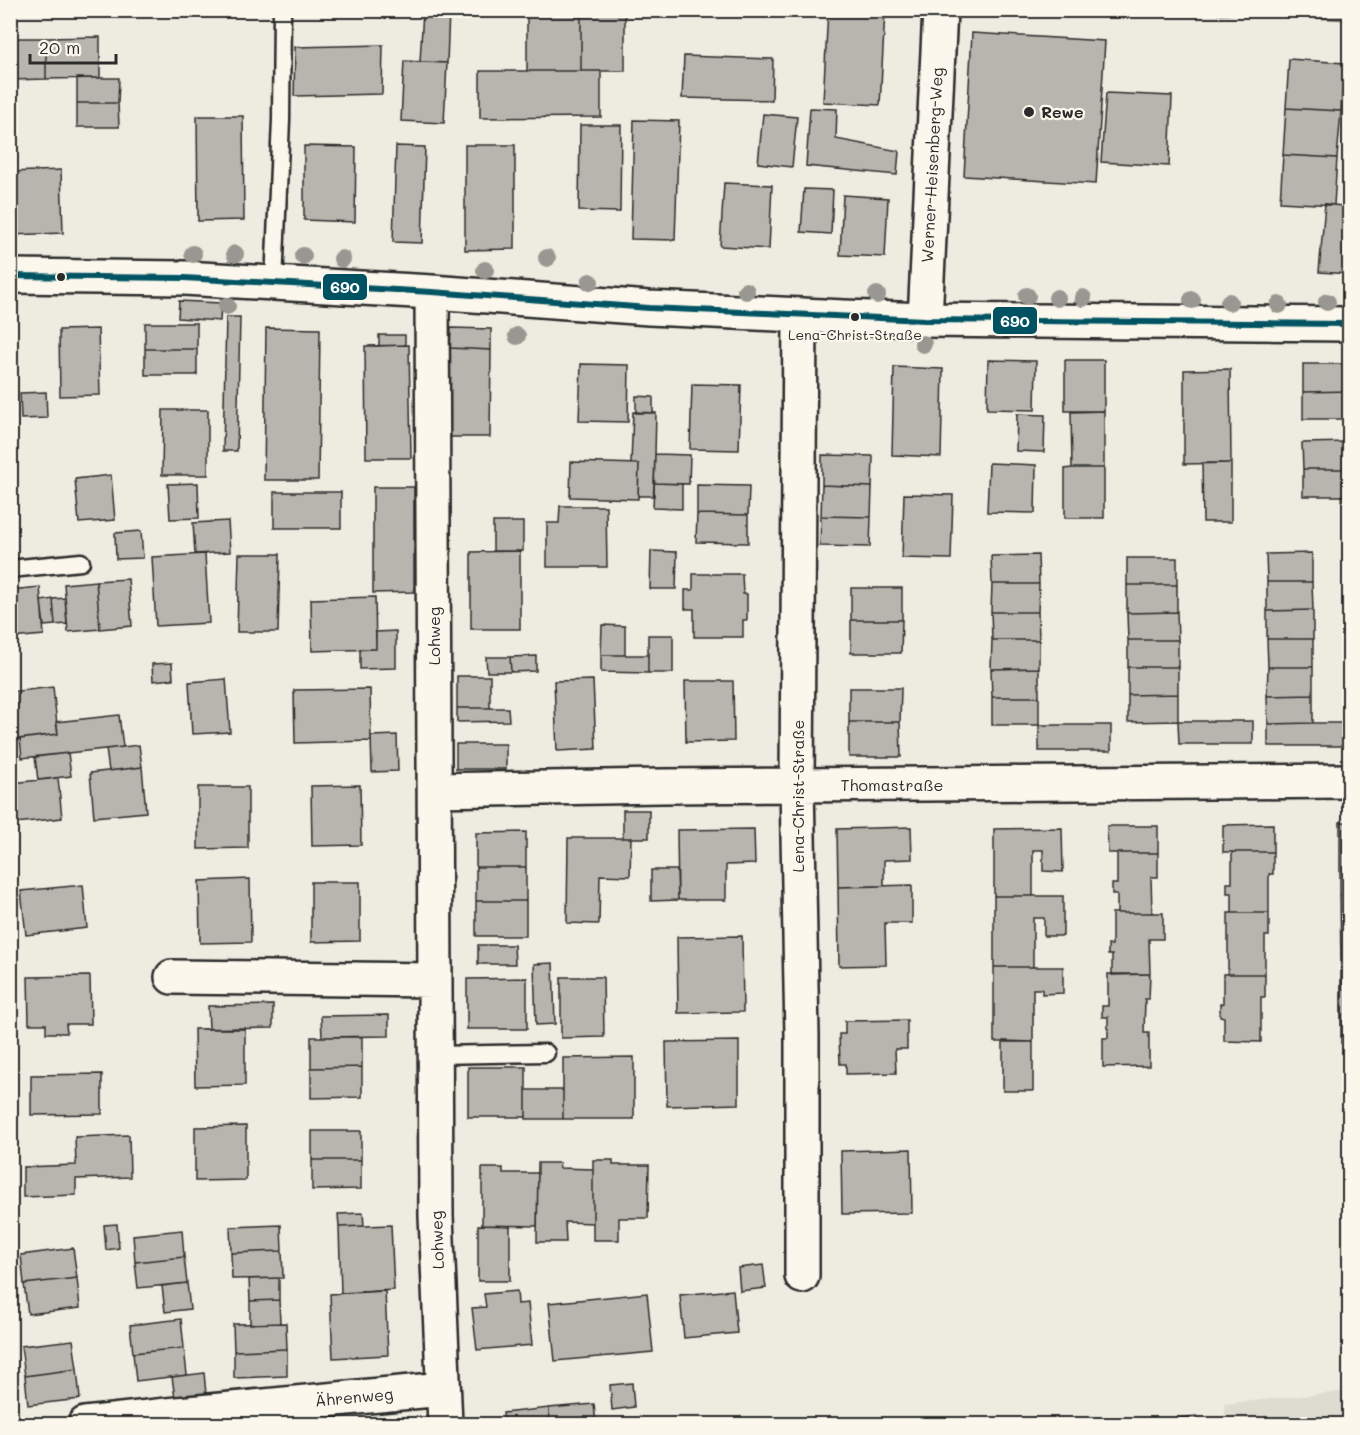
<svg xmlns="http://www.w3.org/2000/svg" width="1360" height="1435" font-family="Mali,sans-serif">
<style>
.built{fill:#dedbd1}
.green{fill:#cecbc2;stroke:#7c7b76;stroke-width:1.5}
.building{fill:#b8b5ae;stroke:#2b2b2b;stroke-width:1.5}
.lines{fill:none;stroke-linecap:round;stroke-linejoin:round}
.service-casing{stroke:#2b2b2b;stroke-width:21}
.minor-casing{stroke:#2b2b2b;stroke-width:38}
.service{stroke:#fbf7ec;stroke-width:16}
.minor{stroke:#fbf7ec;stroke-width:33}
.bus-1-casing{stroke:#fbf7ec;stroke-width:10}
.bus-1{stroke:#005262;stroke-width:6}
.tree{fill:#999791}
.poi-dot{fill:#2b2b2b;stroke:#fbf7ec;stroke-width:2}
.labels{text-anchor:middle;stroke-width:4.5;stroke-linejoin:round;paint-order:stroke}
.bus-label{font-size:14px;fill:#2b2b2b;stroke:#fbf7ec}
.poi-label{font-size:16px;font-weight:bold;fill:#2b2b2b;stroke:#fbf7ec;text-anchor:start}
.street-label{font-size:16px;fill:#2b2b2b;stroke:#fbf7ec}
.line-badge{stroke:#fbf7ec;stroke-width:2}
.badge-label{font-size:16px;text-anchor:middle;font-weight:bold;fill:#fff}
</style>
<rect width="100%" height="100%" fill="#eeebe0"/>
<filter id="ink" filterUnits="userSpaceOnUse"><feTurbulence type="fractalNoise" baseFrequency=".0167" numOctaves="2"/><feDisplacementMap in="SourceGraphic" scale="12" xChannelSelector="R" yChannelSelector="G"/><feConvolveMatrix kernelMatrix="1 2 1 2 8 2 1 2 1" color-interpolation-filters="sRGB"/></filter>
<g filter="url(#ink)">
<path class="built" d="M1349 1391V1424H1226L1224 1404Z"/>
<path class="green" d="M1301 11H1349V20L1300 17Z"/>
<path class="building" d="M423 10H449L447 63 420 62Z
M527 10H581V71H527Z
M581 10H625V71H581Z
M828 10 885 11 880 105 823 102Z
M972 10H1044V15Z
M1082 10H1112V17L1082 15Z
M1172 10H1229V14Z
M972 33 1105 41 1096 184 964 176Z
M100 37V78L46 79V38Z
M10 38H46V79L10 80Z
M383 45 382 94 294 96 295 47Z
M684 56 773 59 772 100 682 98Z
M1289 59 1344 63 1341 111 1286 108Z
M404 61 447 63 444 123 401 121Z
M480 71H601V117L480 118Z
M77 78H119L118 103H77Z
M1106 93 1172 96 1169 166 1101 162Z
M77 103H118L119 127H77Z
M810 108 837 109 836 139 899 151 897 175 806 166Z
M1286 108 1341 111 1337 158 1283 155Z
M763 114 797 117 792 167 758 163Z
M197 116H243L244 220 198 221Z
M634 120 679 121 675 240 631 239Z
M580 125H621L620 212 579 211Z
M465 145H515V249L465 250Z
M304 146 356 147 355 222 304 220Z
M396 146 425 147 422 243 393 242Z
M1283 155 1337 158 1334 205 1280 202Z
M61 170 63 233 10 235V172Z
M724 183 772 185 769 249 720 246Z
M804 189 833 190 831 234 801 232Z
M843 195 888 198 885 257 840 255Z
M1325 204 1350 207V274L1319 272Z
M179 301 221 303 220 321 178 318Z
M226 317H240L237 451H223Z
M145 323H197V349H145Z
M266 328 320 329 318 480H264Z
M451 328 491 329V350L450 348Z
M98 329 100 395 60 396 59 330Z
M379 335H405V345L379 346Z
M409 345 411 458H366L365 346Z
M450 348 491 350 490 437H449Z
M145 349H197V375H145Z
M988 360 1036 361 1035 410 987 409Z
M1065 360H1104V411H1065Z
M581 364 629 365 628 422 579 421Z
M1303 364H1350V391L1303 392Z
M894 367 943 369 941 457 892 455Z
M1230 369 1231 463 1184 464V370Z
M692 384 741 385 739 450 690 449Z
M1350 391V419H1303V392Z
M46 392 47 418 21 419 20 393Z
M636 396 653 397V413H636Z
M163 410H208V475H162Z
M1104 411V468H1072L1071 412Z
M633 412 656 413 654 496H638L639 464H631Z
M1017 414 1045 415 1044 452 1016 451Z
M1350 442V469H1303L1302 443Z
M655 454 690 455 689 484 654 483Z
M822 455 873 456 872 487 822 485Z
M571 462 639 464 638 499 570 497Z
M989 463 1036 465 1035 513 987 512Z
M1202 463H1231V522H1203Z
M1072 468H1104V518H1065V469Z
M1303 469H1350V496H1303Z
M111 475 115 520 79 523 75 479Z
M198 483 199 518 170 519 168 484Z
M654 483 682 484V509L653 508Z
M697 485 749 486 748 515 697 514Z
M822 485 872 487 871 517 821 516Z
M373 487H414V592L373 593Z
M274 492H341V528H274Z
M904 494 953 495 951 559 902 558Z
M560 506H606L607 567H547V523H559Z
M697 514 748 515V543L696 542Z
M821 516 871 517 870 547 820 546Z
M228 521 230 552 195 554 193 523Z
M493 522H523V551H493Z
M141 531 143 558 116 559 115 533Z
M520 551V629H471V552Z
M651 551 677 552 676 589H650Z
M1312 553V582H1267L1266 554Z
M205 554 209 623 156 626 152 557Z
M239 554H280L278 632H237Z
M1038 555 1039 584H992L991 556Z
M1127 558H1177V585H1127Z
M693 574H742L743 594H747V620H743V637H694V609H685V590H693Z
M128 579 132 626 100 629 96 581Z
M96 581 100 629 68 632 64 584Z
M1267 582H1312L1313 610 1267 611Z
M992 584H1039L1038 612H991Z
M1127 585H1177V612L1127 613Z
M40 587 44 635 11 638 10 590Z
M851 588H902V620H851Z
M375 597 376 649 312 651 311 599Z
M65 598 67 624 55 625 53 599Z
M53 599 55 625 44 626 41 601Z
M1313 610V639H1267V611Z
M991 612H1038L1039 640H992Z
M1177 612 1178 640H1128L1127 613Z
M851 620H902L901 653H851Z
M602 625 625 626V655H601Z
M396 631V668L360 669V649H376V632Z
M648 635H673V673H648Z
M1267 639H1313V667H1268Z
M992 640H1039V668L991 669Z
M1128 640H1178V667H1128Z
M601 655H648V673L601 672Z
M536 656V671L511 672 510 657Z
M486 657H510L511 672H487Z
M172 663 173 679 153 681 152 664Z
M1128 667H1178V694L1128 695Z
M1268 667H1313V695L1267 696Z
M1039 668V697H992L991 669Z
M457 676H490V708H457Z
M226 679 230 732 192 734 189 682Z
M593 680 596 749 557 751 554 681Z
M685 681H733L734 741 686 742Z
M53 687 58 734 10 740V692Z
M849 688H901L900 722H849Z
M370 689 371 741 295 743 294 690Z
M1178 694V721L1128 722V695Z
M1313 695V723L1268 724 1267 696Z
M992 697H1039V725H992Z
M457 708H508L509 721 457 722Z
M119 715 123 747 22 758 20 739 58 734 56 722Z
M1178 721H1253V744H1179Z
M849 722H900L901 757H849Z
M1313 723H1350V746H1268V724Z
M1039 725H1111V751H1039Z
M397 735 398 771 372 772 371 736Z
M456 744H506V769H456Z
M139 745 142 767 109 771 106 749Z
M68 753 71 776 38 780 35 757Z
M142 767 146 812 94 817 90 773Z
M58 778 62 818 16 823 12 783Z
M360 785 361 845 312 846 311 786Z
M198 787H248V848L198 849Z
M623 810H649V838H623Z
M1340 822H1350V895H1340Z
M1273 824V852H1223V825Z
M1107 826H1158V853H1108Z
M911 827 912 859 884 860V886L838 887 837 829Z
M1062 828 1063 872 1043 871V850H1033V896H994V829Z
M754 829 755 864 726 865V900H678L677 830Z
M526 832V867H476V833Z
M568 838H631L630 876 600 875 599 924 567 923Z
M1232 852H1273V874H1269V913H1232V893H1227V883H1232Z
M1117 853H1158V877H1151L1152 913H1117V894H1112V884H1117Z
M476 867H526V901H476Z
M651 870H677L678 900 651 901Z
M250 879 251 942 200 943 199 881Z
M311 882H360V941L311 942Z
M83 885 87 928 26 935 21 891Z
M912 885V923H885L886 965 839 966 838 887Z
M1340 895H1350V964H1341Z
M994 896H1063V936H1044V918H1033V967H994Z
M476 901H526V936H476Z
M1112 913H1163V939H1149L1150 974 1112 975V955H1108V945H1112Z
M1228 913H1269V936H1265V974H1228Z
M742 936 743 1012 678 1013 677 937Z
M478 945H514L515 964H478Z
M553 963 555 1024 536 1025 534 964Z
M1341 964H1350V1043H1341Z
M994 967H1063V993L1042 994V989H1033V1042H994Z
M1108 974H1150L1149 999H1145L1144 1033H1149V1066L1103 1067V1038H1108V1017H1102V1006H1108Z
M1223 974H1265V997H1261V1042L1224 1041V1017L1220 1016V1004L1223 1003Z
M90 976 91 1024H66L67 1033H46V1024H29L28 977Z
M561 977H603L604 1037 561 1038Z
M527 978V1029H467V979Z
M273 1005V1028L209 1029 208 1006Z
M389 1015V1036L322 1037 321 1016Z
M907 1020V1049H895L896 1073 846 1074V1064H840L839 1034H845V1021Z
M245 1028V1085L195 1086 194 1029Z
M311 1037H362V1067L311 1068Z
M739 1041V1104L667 1106 666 1042Z
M1003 1041 1033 1042V1091H1003Z
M634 1057V1119H563V1058Z
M362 1067V1097L311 1098V1068Z
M468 1067H526V1117H468Z
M102 1074V1114L31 1115V1075Z
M526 1090H563V1119H526Z
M246 1126V1180L195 1181V1127Z
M312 1131H361V1160H312Z
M129 1135 130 1177 76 1179V1195L23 1197V1167L76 1165 75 1137Z
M911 1149 912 1213 842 1214 841 1151Z
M312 1160H361V1189L312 1190Z
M593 1160H613V1165H649L648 1218H619V1240H593Z
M538 1163H560L559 1168 593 1169V1223L565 1222 566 1242H537Z
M482 1168H503V1173H538L537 1226 482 1225Z
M363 1213 364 1226 339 1227 338 1214Z
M117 1224 119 1248 106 1250 104 1225Z
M281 1225 282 1251 231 1253 230 1227Z
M391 1225 394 1290 341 1293 339 1227Z
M478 1225 510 1226V1281H478Z
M182 1230 184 1257 135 1262 133 1235Z
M73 1248 77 1278 24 1284 21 1255Z
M282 1251 283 1278 232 1279 231 1253Z
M184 1257 187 1283 138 1288 135 1262Z
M763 1265 766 1288 740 1291 738 1268Z
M77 1278 80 1308 28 1314 24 1284Z
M279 1278V1300L250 1301 249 1279Z
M187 1283 190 1309 165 1312 162 1286Z
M733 1290 737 1333 684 1338 680 1295Z
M385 1291 388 1355 333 1358 330 1294Z
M517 1291 518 1304 528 1303 532 1345 477 1350 472 1308 486 1307 484 1294Z
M647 1293 653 1352 555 1361 549 1303Z
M279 1300 280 1323 250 1324V1301Z
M181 1319 184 1348 133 1353 130 1325Z
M286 1323 287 1349 234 1351 233 1324Z
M73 1340 77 1369 25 1376 21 1346Z
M184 1348 187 1375 136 1381 133 1353Z
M287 1349V1376L234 1378V1351Z
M77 1369 80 1399 28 1405 25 1376Z
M204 1373 206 1394 175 1398 172 1377Z
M632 1383 634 1407 612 1410 610 1385Z
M594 1404 596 1424H550L549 1408Z
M549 1408 550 1424H504L503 1413Z
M1196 1416 1197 1424H1137V1423Z
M1074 1419 1075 1424H1043V1423Z"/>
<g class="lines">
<defs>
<path id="service" d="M274 283 281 120 282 10
M10 569 81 562
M435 1055 546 1053"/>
<path id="minor" d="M10 276 184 278 432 292 649 308 844 317 925 320 1350 324
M432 292 436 1216 445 1424
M800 315 797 785 802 1036V1276
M925 320 940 10
M435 790 661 786 1350 781
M172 977 434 980
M85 1424 167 1415 443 1389"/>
</defs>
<use href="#service" class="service-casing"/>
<use href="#minor" class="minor-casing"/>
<use href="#service" class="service"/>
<use href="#minor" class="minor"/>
<defs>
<path id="bus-1" d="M10 276 184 278 432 292 649 308 925 320 1350 324"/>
</defs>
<use href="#bus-1" class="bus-1-casing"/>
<use href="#bus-1" class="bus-1"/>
</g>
<g class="tree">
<circle cx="193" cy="254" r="9"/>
<circle cx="235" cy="254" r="9"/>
<circle cx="303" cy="256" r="9"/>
<circle cx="547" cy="258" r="9"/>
<circle cx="342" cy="259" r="9"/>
<circle cx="485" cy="270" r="9"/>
<circle cx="590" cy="282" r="9"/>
<circle cx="746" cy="291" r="9"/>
<circle cx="877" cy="295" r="9"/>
<circle cx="1027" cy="296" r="9"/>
<circle cx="1057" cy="298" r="9"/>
<circle cx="1083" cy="298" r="9"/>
<circle cx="1192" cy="300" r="9"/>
<circle cx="1229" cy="302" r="9"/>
<circle cx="1327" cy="302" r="9"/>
<circle cx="1279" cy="305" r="9"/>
<circle cx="227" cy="306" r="9"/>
<circle cx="517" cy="336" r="9"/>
<circle cx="923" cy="344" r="9"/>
</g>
</g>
<g class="poi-dot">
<circle cx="1029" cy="112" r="6"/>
<circle cx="61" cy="277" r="5"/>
<circle cx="855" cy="317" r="5"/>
</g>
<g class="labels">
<g class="bus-label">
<text x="855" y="340">Lena-Christ-Straße</text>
</g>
<g class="poi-label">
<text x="1041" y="118">Rewe</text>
</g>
<g class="street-label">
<text transform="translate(932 165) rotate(-87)" y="6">Werner-Heisenberg-Weg</text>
<text transform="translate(434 636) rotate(-90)" y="6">Lohweg</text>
<text x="892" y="791">Thomastraße</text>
<text transform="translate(798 796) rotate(-90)" y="6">Lena-Christ-Straße</text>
<text transform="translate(437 1240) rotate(-92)" y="6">Lohweg</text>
<text transform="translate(354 1397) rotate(-5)" y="6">Ährenweg</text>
</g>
</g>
<g class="line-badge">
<rect x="322" y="273" width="46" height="28" rx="6" fill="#005262"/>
<rect x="992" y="306" width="46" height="29" rx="6" fill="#005262"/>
</g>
<g class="badge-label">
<text x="345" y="293">690</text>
<text x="1015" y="327">690</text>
</g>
<rect width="1360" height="1435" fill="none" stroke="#fbf7ec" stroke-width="36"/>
<rect x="18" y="18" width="1324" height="1399" fill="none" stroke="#2b2b2b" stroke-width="2" filter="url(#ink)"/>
<path d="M30 54v9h86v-9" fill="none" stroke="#2b2b2b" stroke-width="3"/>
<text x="39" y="54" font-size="18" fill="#2b2b2b" stroke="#fbf7ec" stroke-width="4.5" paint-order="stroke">20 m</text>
</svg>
